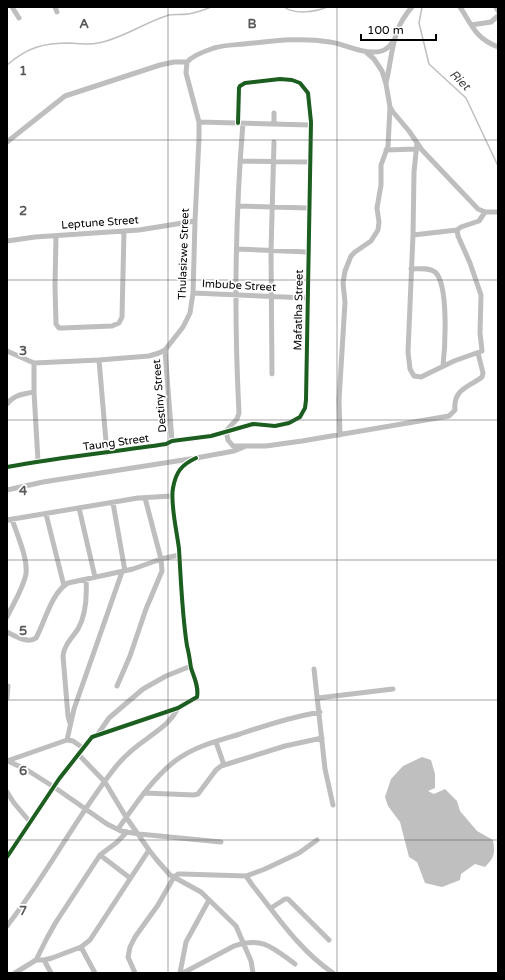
<svg xmlns="http://www.w3.org/2000/svg" width="505" height="980" font-family="'Varela Round',sans-serif">
<style>
.water{fill:#bfbfbf}
.lines{fill:none;stroke-linecap:round;stroke-linejoin:round}
.stream{stroke:#bfbfbf;stroke-width:1.5}
.minor{stroke:#bebebe;stroke-width:5}
.cycleway-casing{stroke:#fff;stroke-width:6}
.cycleway{stroke:#1b5e20;stroke-width:4}
.grid{fill:none;stroke:#595959;stroke-width:1;stroke-opacity:0.55}
.labels{text-anchor:middle;stroke-width:3.5;stroke-linejoin:round;paint-order:stroke}
.street-label{font-size:11px;fill:#000;stroke:#fff}
.water-label{font-size:12px;font-style:italic;fill:#444;stroke:#fff}
.grid-label{font-size:13px;text-anchor:middle;font-weight:bold;fill:#595959;stroke:#fff;stroke-width:3.5;stroke-linejoin:round;paint-order:stroke}
</style>
<rect width="100%" height="100%" fill="#fff"/>
<path class="water" d="M422 757 431 760 435 774V788L428 791 434 794 445 789 457 801 460 811 477 831 493 840C495 853 495 857 485 867L475 864 461 874 460 880 442 887 425 883 417 862 409 857 400 822 388 806 385 797 391 779 403 766Z"/>
<g class="lines">
<path class="stream" d="M284 7C295 15 315 12 327 7
M422 7 419 23 429 64 466 98 498 166
M7 65C28 47 43 43 71 43 81 44 89 45 98 43 122 39 145 22 169 15 175 14 182 15 188 14 195 13 204 10 211 7"/>
<path class="minor" d="M12 7 19 18
M55 7 57 12
M460 7 462 10C473 28 477 39 498 47
M496 7 498 11
M471 25 491 22 498 16
M366 52 374 59 382 71 386 84 390 107 393 112 409 131 422 150 478 209 485 212H498
M187 62C193 55 205 51 214 48 224 45 234 45 244 44 273 41 301 37 330 42 345 44 359 53 374 52 384 52 389 48 394 40
M386 83C393 54 391 30 412 7
M199 122 310 125
M243 123C235 219 234 316 239 413L237 419 226 431 228 440 233 446H266L302 441 449 416 455 410C453 389 469 387 482 377L483 373 478 353
M274 124V113
M7 142 65 96 160 65 174 62H187
M417 143 414 172 413 235 408 352 410 369 414 376 421 377 454 361 482 351 480 333 481 295 470 263 458 236 457 230 461 227 479 221 485 212
M386 150 416 149
M240 161 311 162
M238 206 309 208
M413 235 457 230
M56 236 55 286 56 324 59 328H62L112 326 119 323 122 317 124 231
M7 241 35 237 139 230 195 221
M237 249 308 252
M411 269C419 269 428 267 435 272 449 284 445 348 443 366
M193 293 308 298
M165 350 172 441
M7 351 34 363 99 360 149 356 159 353 165 350 183 327 190 313 193 293 195 221 199 138V122L186 73 187 62
M99 360 107 453
M34 363V392L38 461
M272 374 271 251 274 142
M7 404C14 395 22 394 34 392
M340 435 339 400 345 302 343 283 345 271 351 256 355 252 371 241 378 230 379 222 377 208 381 185V165L388 146 390 107
M7 467C60 457 113 452 166 444L172 441 211 436 253 424 275 426 289 423 300 417 305 408 306 400 311 122 308 93 300 83 292 80 280 79 245 83 240 86 239 88 238 123
M7 490 43 482 196 458 234 451 244 447
M113 503 125 571
M79 508 95 577
M46 514 64 586
M7 520 138 498 172 496
M7 617C13 604 23 589 26 574 28 558 17 535 12 519
M7 632C15 636 28 644 36 638 45 622 51 593 68 583L133 569 161 559 179 555
M314 669 325 769 333 805
M117 686 130 656 146 609 162 571 161 559 145 498
M7 698 8 686
M318 698 393 689
M70 723 68 716 63 656C64 645 72 638 78 629 86 615 87 595 86 579
M98 734 109 718 143 689 166 676 191 666
M67 740 74 709 122 572
M216 742 224 765
M7 761 67 740 73 741 83 748
M8 761 27 770 54 787 107 824 121 831 139 834 221 842
M7 792 14 803 30 822
M144 793 194 795 198 794 216 770 221 766 285 746 322 738
M118 829C135 805 152 779 175 761 195 746 217 741 240 734 266 725 293 717 320 712
M149 850 156 859 170 875 201 892 236 926 251 961 253 973
M100 855 130 878
M7 857 59 779 92 737 178 708 197 697C199 687 194 677 191 668 190 661 189 653 187 646 182 614 181 581 179 549 177 532 170 503 173 488 176 472 181 465 196 458
M246 876 253 886C277 916 300 951 333 973
M271 908 285 899H288L329 940
M7 926C46 876 75 819 114 769 123 757 135 747 148 738 161 728 170 723 178 708
M81 947 95 973
M36 960 47 938 56 922 100 855 116 843 127 832
M44 960 51 973
M15 973 36 960H44L52 958 81 947 90 940 149 850 126 817 105 782 78 754
M135 973 128 957 130 947 135 937 158 905 174 877 178 874H182L246 876 265 869 299 853 317 840
M180 973 186 942 209 900
M183 973 234 946C263 936 273 948 295 964"/>
<defs>
<path id="cycleway" d="M7 467C60 457 113 452 166 444L172 441 211 436 253 424 275 426 289 423 300 417 305 408 306 400 311 122 308 93 300 83 292 80 280 79 245 83 240 86 239 88 238 123
M7 857 59 779 92 737 178 708 197 697C199 687 194 677 191 668 190 661 189 653 187 646 182 614 181 581 179 549 177 532 170 503 173 488 176 472 181 465 196 458"/>
</defs>
<use href="#cycleway" class="cycleway-casing"/>
<use href="#cycleway" class="cycleway"/>
</g>
<path class="grid" d="M168 7V973M337 7V973M7 140H498M7 280H498M7 420H498M7 560H498M7 700H498M7 840H498"/>
<g class="labels">
<g class="street-label">
<text transform="translate(100 222) rotate(-4)" y="4">Leptune Street</text>
<text transform="translate(183 254) rotate(-88)" y="4">Thulasizwe Street</text>
<text transform="translate(239 285) rotate(3)" y="4">Imbube Street</text>
<text transform="translate(298 310) rotate(-89)" y="4">Mafatlha Street</text>
<text transform="translate(159 396) rotate(-95)" y="4">Destiny Street</text>
<text transform="translate(116 442) rotate(-8)" y="4">Taung Street</text>
</g>
<g class="water-label">
<text transform="translate(460 80) rotate(44)" y="4">Riet</text>
</g>
</g>
<g class="grid-label">
<text x="84" y="28">A</text>
<text x="252" y="28">B</text>
<text x="23" y="75">1</text>
<text x="23" y="215">2</text>
<text x="23" y="355">3</text>
<text x="23" y="495">4</text>
<text x="23" y="635">5</text>
<text x="23" y="775">6</text>
<text x="23" y="915">7</text>
</g>
<rect width="505" height="980" fill="none" stroke="#000000" stroke-width="16"/>
<path d="M361 34v6h75v-6" fill="none" stroke="#000000" stroke-width="2"/>
<text x="367" y="34" font-size="12" fill="#000000" stroke="#ffffff" stroke-width="3" paint-order="stroke">100 m</text>
</svg>
